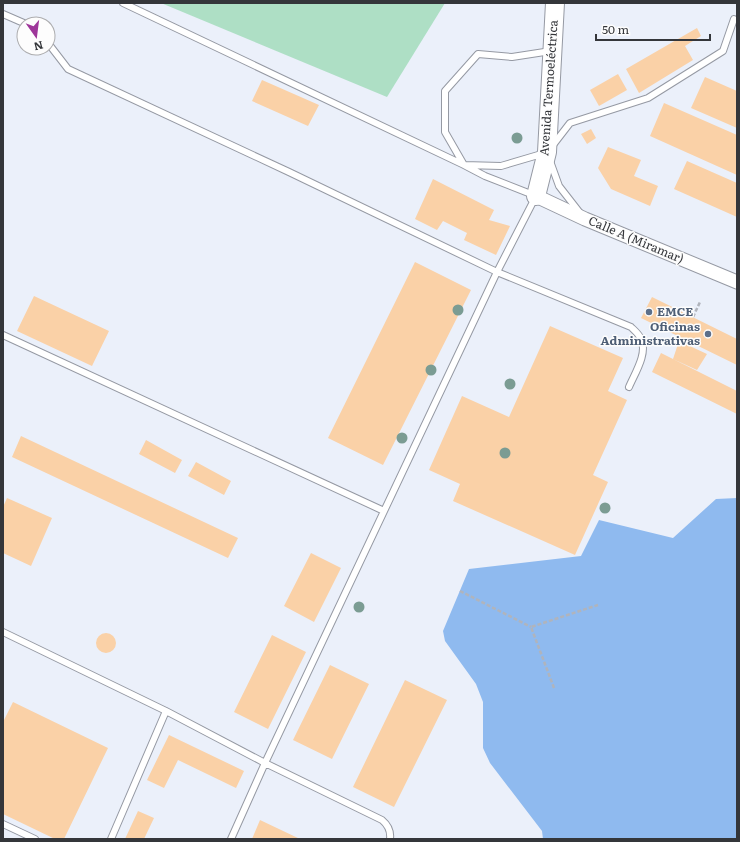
<svg xmlns="http://www.w3.org/2000/svg" width="740" height="842" font-family="Literata,serif">
<style>
.green{fill:#aedfc5}
.water{fill:#8fbaef}
.building{fill:#fad1a7}
.lines{fill:none;stroke-linecap:round;stroke-linejoin:round}
.lane-casing{stroke:#9599a3;stroke-width:8}
.street-casing{stroke:#9599a3;stroke-width:15}
.secondary-casing{stroke:#9599a3;stroke-width:20}
.path{stroke:#b0b4bc;stroke-width:2.5;stroke-dasharray:4 2;stroke-linecap:butt}
.lane{stroke:#fff;stroke-width:6}
.street{stroke:#fff;stroke-width:13}
.secondary{stroke:#fff;stroke-width:18}
.tree{fill:#7b9c93}
.service-dot{fill:#5c6f8a;stroke:#fdfdfd;stroke-width:1.5}
.labels{text-anchor:middle;stroke-width:3;stroke-linejoin:round;paint-order:stroke}
.street-label{font-size:12px;fill:#34363a;stroke:#fdfdfd}
.service-label{font-size:12px;font-weight:bold;fill:#4e5e75;stroke:#fdfdfd;text-anchor:start}
</style>
<rect width="100%" height="100%" fill="#ebf0fa"/>
<path class="green" d="M161 3H445L387 97Z"/>
<path class="water" d="M737 498V839H543L542 831 490 763 483 748V702L476 684 445 641 443 631 469 569 581 556 599 520 673 538 716 499Z"/>
<path class="building" d="M697 28 701 36 685 46 693 60 639 93 626 69Z
M618 74 627 90 599 106 590 90Z
M705 77 737 91V128L691 108Z
M262 80 319 105 308 126 252 101Z
M664 103 737 135V175L650 136Z
M591 129 596 138 587 144 581 134Z
M608 147 641 160 634 176 658 186 650 206 611 189 598 168Z
M687 161 737 183V217L674 189Z
M433 179 494 210 489 220 510 226 496 255 464 240 467 233 443 221 437 230 415 219Z
M415 262 471 290 383 465 328 438Z
M34 296 109 331 92 366 17 331Z
M652 297 737 339V365L641 318Z
M550 326 623 358 608 391 627 400 593 475 608 482 575 555 453 501 460 484 429 470 462 396 509 417Z
M679 341 707 354 697 370 673 359Z
M661 353 737 391V414L652 372Z
M21 436 238 538 228 558 12 457Z
M146 440 182 460 175 473 139 454Z
M196 462 231 481 224 495 188 476Z
M7 498 52 518 31 566 3 553V507Z
M311 553 341 568 314 622 284 606Z
M96 643a10 10 0 1 1 20 0a10 10 0 1 1-20 0Z
M272 635 306 652 268 729 234 712Z
M330 665 369 684 332 759 293 740Z
M405 680 447 700 394 807 353 787Z
M13 702 108 748 64 839H55L3 814V722Z
M169 735 244 771 236 788 178 760 164 788 147 780Z
M138 811 154 818 144 839H125Z
M260 820 300 839H252Z"/>
<g class="lines">
<defs>
<path id="lane" d="M123 3 464 165 485 176 536 196 497 272 265 763 231 839
M3 14 26 24
M48 43 68 69 289 172 497 272 631 327C634 330 639 334 641 339 648 353 635 373 629 387
M553 145 570 123 648 98 723 51 734 19
M545 153 501 166 464 165 445 132V91L478 54 512 57 551 51
M550 161 559 186 580 213
M3 335 384 511
M3 632 166 711 265 763 382 820C388 825 391 831 390 839
M3 824 35 839
M111 839 166 711"/>
<path id="street" d="M536 196 585 219 737 282"/>
<path id="secondary" d="M536 196 547 152 555 3"/>
</defs>
<use href="#lane" class="lane-casing"/>
<use href="#street" class="street-casing"/>
<use href="#secondary" class="secondary-casing"/>
<path class="path" d="M693 317 700 302
M460 591 531 627
M554 688 531 627 598 605"/>
<use href="#lane" class="lane"/>
<use href="#street" class="street"/>
<use href="#secondary" class="secondary"/>
</g>
<g class="tree">
<circle cx="517" cy="138" r="5.5"/>
<circle cx="458" cy="310" r="5.5"/>
<circle cx="431" cy="370" r="5.5"/>
<circle cx="510" cy="384" r="5.5"/>
<circle cx="402" cy="438" r="5.5"/>
<circle cx="505" cy="453" r="5.5"/>
<circle cx="605" cy="508" r="5.5"/>
<circle cx="359" cy="607" r="5.5"/>
</g>
<g class="service-dot">
<circle cx="649" cy="312" r="4"/>
<circle cx="708" cy="334" r="4"/>
</g>
<g class="labels">
<g class="street-label">
<text transform="translate(549 88) rotate(-86)" y="4">Avenida Termoeléctrica</text>
<text transform="translate(636 240) rotate(23)" y="4">Calle A (Miramar)</text>
</g>
<g class="service-label">
<text x="657" y="316">EMCE</text>
<text x="700" y="331" text-anchor="end">Oficinas<tspan x="700" dy="14">Administrativas</tspan></text>
</g>
</g>
<rect width="740" height="842" fill="none" stroke="#34363a" stroke-width="8"/>
<g transform="translate(36 36) rotate(166)"><circle r="19" fill="#fdfdfd" stroke="#adadaf"/>
<path d="M0-3L7 15L0 10L-7 15Z" fill="#9e369a"/>
<text y="-6" font-size="11" font-weight="bold" text-anchor="middle" fill="#34363a">N</text>
</g>
<path d="M596 34v6h114v-6" fill="none" stroke="#34363a" stroke-width="2"/>
<text x="602" y="34" font-size="12" fill="#34363a" stroke="#fdfdfd" stroke-width="3" paint-order="stroke">50 m</text>
</svg>
